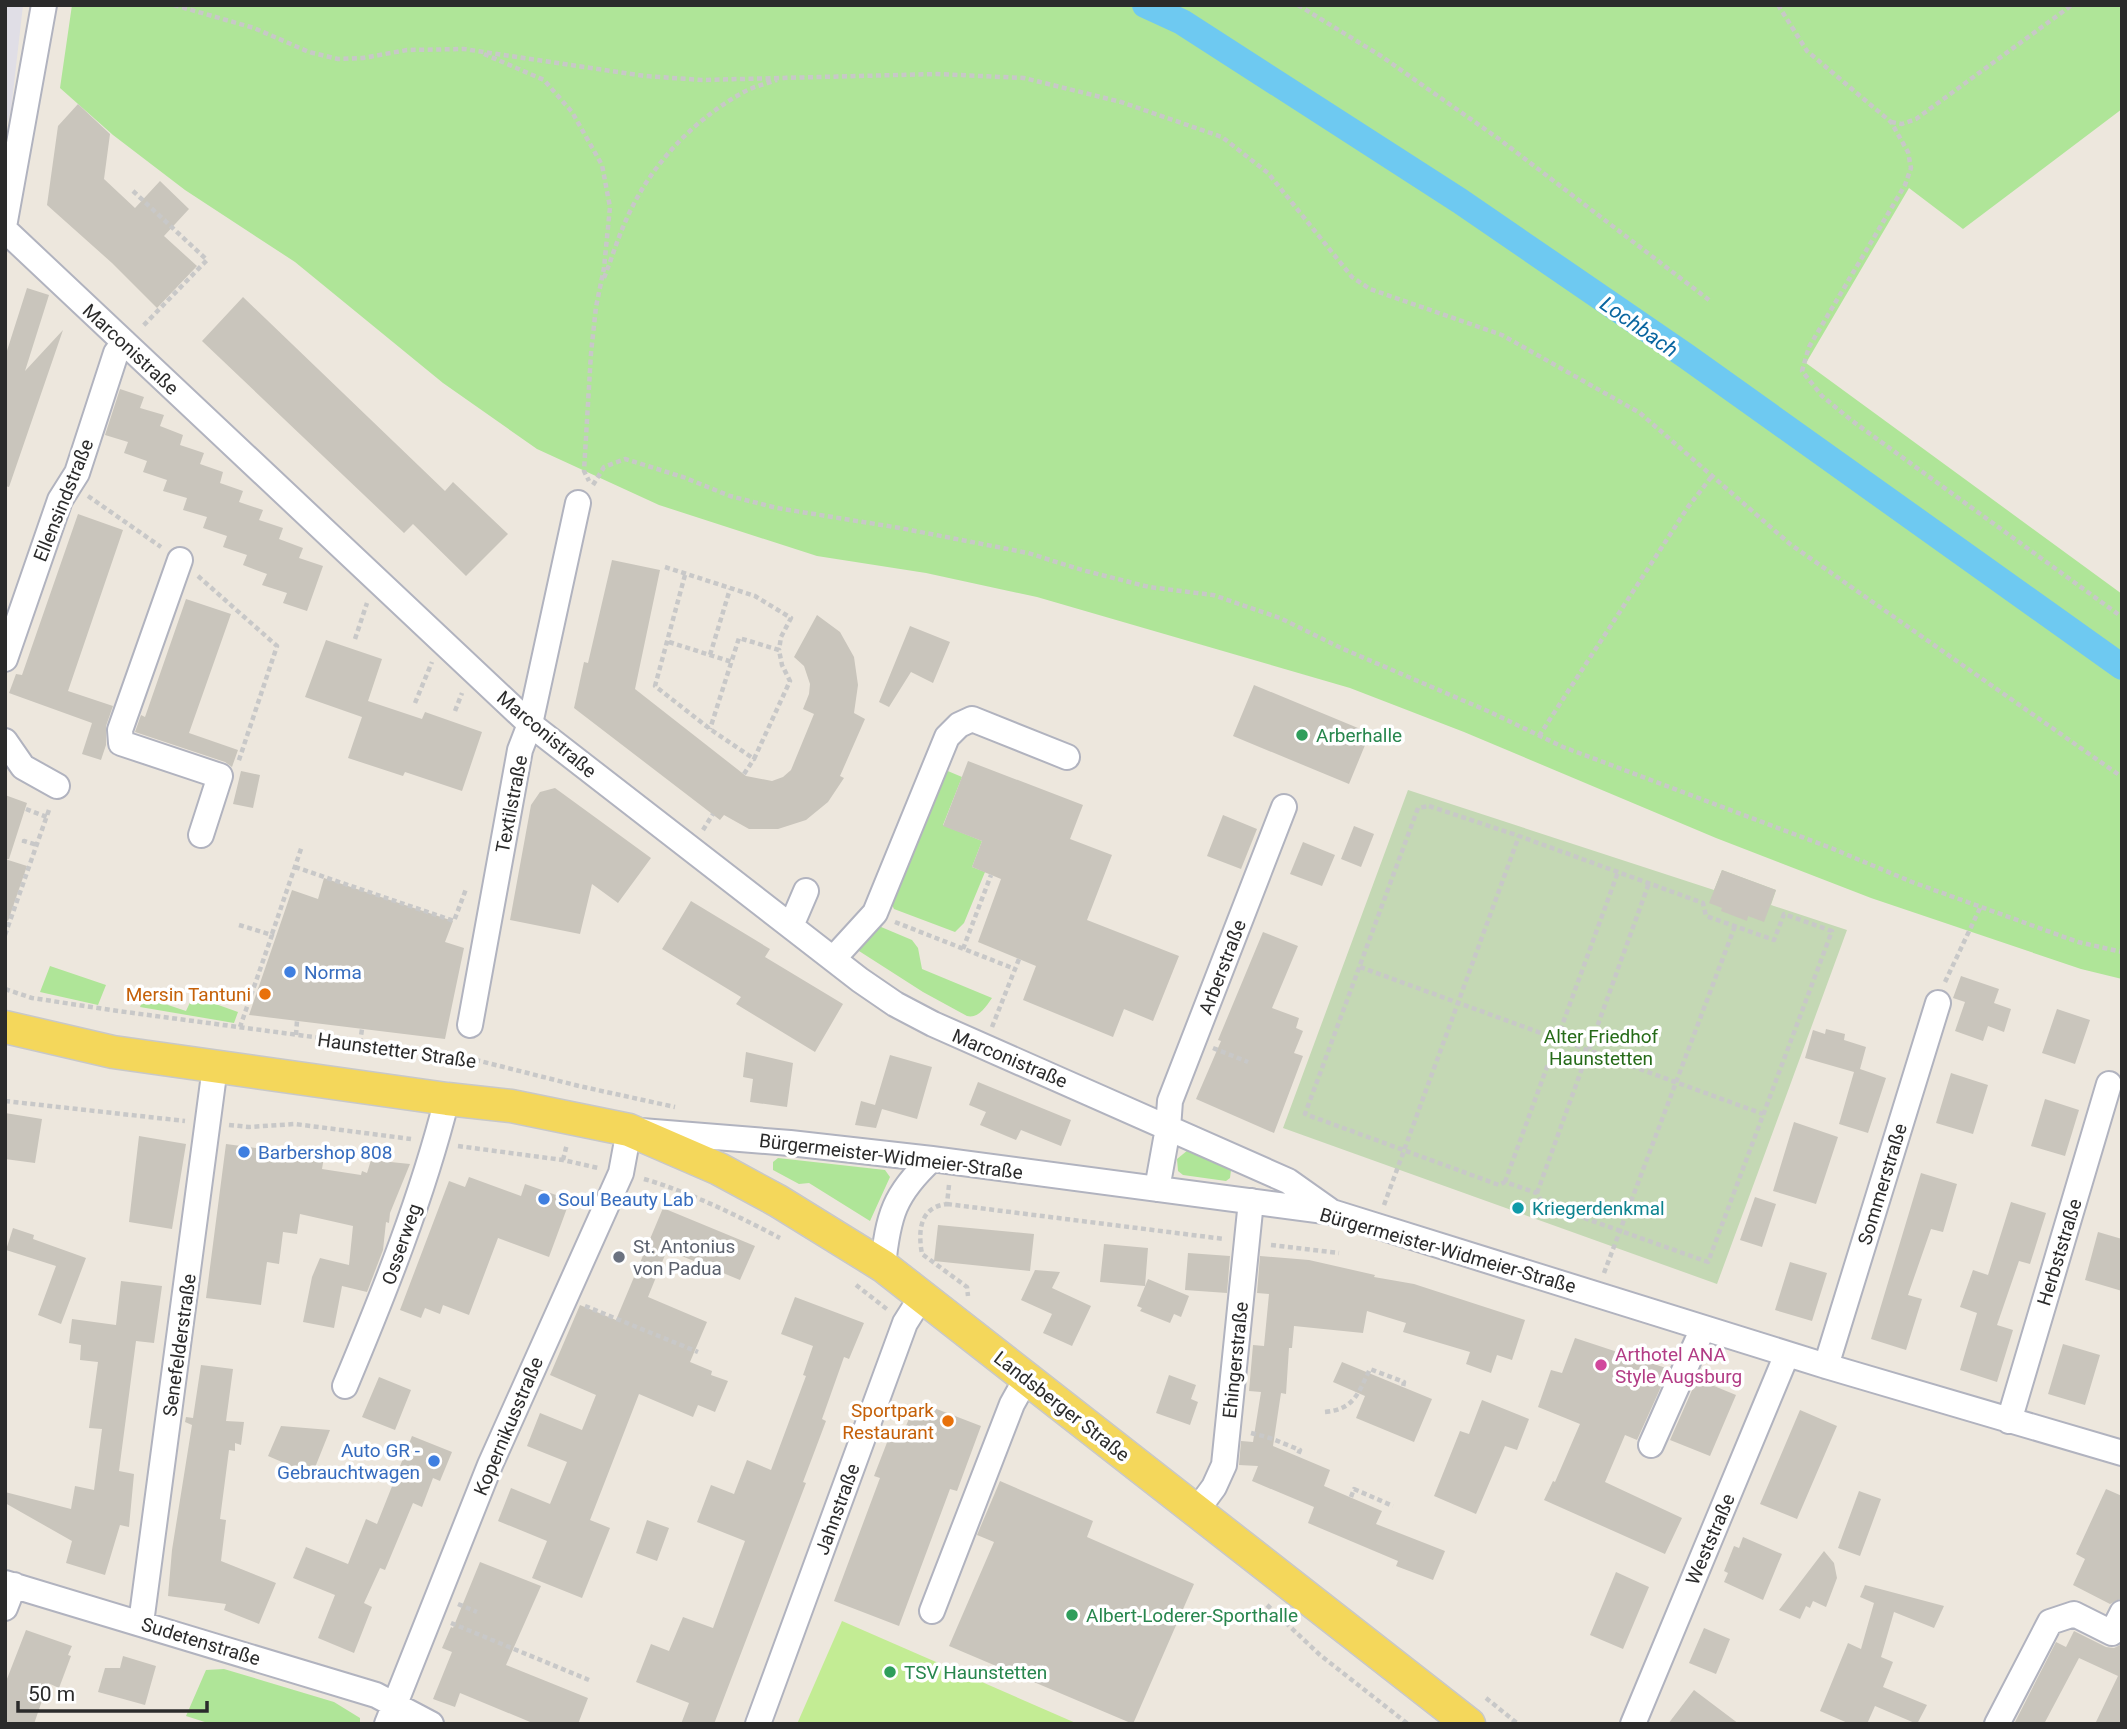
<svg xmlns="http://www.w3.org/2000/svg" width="2127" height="1729" font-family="Roboto,sans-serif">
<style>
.industrial{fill:#e0dee6}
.green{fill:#afe598}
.cemetery{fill:#c4d8b4}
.pitch{fill:#c3ec94}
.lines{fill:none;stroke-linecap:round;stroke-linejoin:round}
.canal{stroke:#6ec9f1;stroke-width:26}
.building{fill:#c9c5bc}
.minor-casing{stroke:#b1b3bf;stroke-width:28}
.major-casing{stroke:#c8c8c8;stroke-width:35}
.path{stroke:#c8c8c8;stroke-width:4.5;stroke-dasharray:5 3.5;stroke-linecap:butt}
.minor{stroke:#fff;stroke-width:24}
.major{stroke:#f4d75b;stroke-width:32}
.leisure-dot{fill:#2e9e5b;stroke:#fff;stroke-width:2.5}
.shop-dot{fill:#3f7fe0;stroke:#fff;stroke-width:2.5}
.food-dot{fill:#e8710a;stroke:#fff;stroke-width:2.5}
.culture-dot{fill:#0f9aa8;stroke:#fff;stroke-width:2.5}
.worship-dot{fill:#6b7280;stroke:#fff;stroke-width:2.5}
.hotel-dot{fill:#d1479c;stroke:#fff;stroke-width:2.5}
.labels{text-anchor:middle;stroke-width:7;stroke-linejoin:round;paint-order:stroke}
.street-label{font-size:19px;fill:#2b2b2b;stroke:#fff}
.leisure-label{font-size:19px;fill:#27864d;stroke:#fff;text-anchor:start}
.shop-label{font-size:19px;fill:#366cbe;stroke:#fff;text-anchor:start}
.food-label{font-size:19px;fill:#c56008;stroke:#fff;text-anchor:end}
.park-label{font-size:19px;fill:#266b19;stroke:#fff}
.culture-label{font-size:19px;fill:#0d838f;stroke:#fff;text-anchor:start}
.worship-label{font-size:19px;fill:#5b616d;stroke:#fff;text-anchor:start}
.hotel-label{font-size:19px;fill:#b23c85;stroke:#fff;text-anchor:start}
.water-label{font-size:21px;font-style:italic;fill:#0a66a0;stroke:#fff}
</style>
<rect width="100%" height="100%" fill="#ede7dd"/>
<path class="industrial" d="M5 5H23L11 110 5 130Z"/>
<path class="green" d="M72 5H2122V109L1963 229 1909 188 1806 363 2122 594V979L2081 969 1871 898 1716 838 1464 732 1350 688 1037 597 926 573 817 556 659 505 537 449 443 383 295 262 185 190 113 135 60 88Z
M943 769 962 777 943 825 982 841 972 867 985 872 964 923 955 932 894 909 892 905Z
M874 924 912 940 918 948 922 969 992 998C986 1007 978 1019 967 1016L923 992 859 951 857 942Z
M50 966 106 985 98 1005 40 992Z
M193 996 238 1012 234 1023 140 1007 144 997 186 1011Z
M1188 1150 1224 1163 1231 1170 1230 1178 1226 1181 1183 1175 1178 1171 1177 1159Z
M778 1158 885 1170 890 1177 870 1221 809 1183 799 1184 773 1170V1162Z
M224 1669 334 1702 360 1718V1724H211L186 1716 206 1670Z"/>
<path class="cemetery" d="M1408 790 1714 890 1722 870 1776 890 1771 905 1847 930 1717 1284 1283 1128Z"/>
<path class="pitch" d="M842 1621 1078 1724H797Z"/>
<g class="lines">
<path class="canal" d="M1145 5 1182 22 1460 201 1686 356 2122 667"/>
</g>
<path class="building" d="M78 104 110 134 104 179 135 208 160 181 189 209 164 236 197 266 157 308 112 263 47 205 58 126Z
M27 288 49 295 25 371 63 330 9 487 5 486V357Z
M243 297 445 491 453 482 508 534 466 576 413 524 404 533 202 341Z
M120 389 144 397 140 408 164 415 160 426 183 435 180 445 204 453 200 464 223 472 220 483 243 491 239 502 263 510 259 520 283 528 279 539 303 548 299 558 323 566 307 611 283 603 287 593 262 585 267 574 243 565 247 555 223 547 227 536 203 528 207 517 183 510 187 498 163 491 167 480 143 472 147 461 124 453 128 442 105 435Z
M78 514 123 530 68 691 113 706 106 726V745L101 760 82 754 92 723 9 693 16 674 22 675Z
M612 560 660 570 635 689 746 776 772 781 783 777 791 770 814 714 803 709 809 694 810 684 804 666 794 657 817 615 840 632 854 657 858 685 854 713 865 719 840 776 844 778 828 802 806 820 778 829H749L724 815 720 820 574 708 584 662 588 663Z
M186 599 231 614 189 733 238 750 232 767 225 762 135 732 141 715 145 717Z
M910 626 950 642 933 683 911 672 889 707 879 702Z
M326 640 382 659 368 701 422 719 425 712 482 732 462 791 405 772 403 776 348 758 362 717 305 697Z
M1254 685 1370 733 1349 784 1233 736Z
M968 761 1083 805 1070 839 1112 855 1087 920 1179 956 1153 1021 1124 1009 1113 1037 1023 1000 1036 966 978 942 1001 879 972 867 982 841 943 826Z
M241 771 260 775 253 808 233 804Z
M555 788 651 858 618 903 592 884 580 934 510 920 531 805 540 792Z
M5 795 27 803 9 859H5Z
M1223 815 1257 829 1241 869 1207 856Z
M1354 826 1374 834 1361 867 1341 859Z
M1303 842 1335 855 1322 886 1290 874Z
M5 859 27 866 8 921 5 920Z
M1722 870 1776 890 1764 922 1748 916 1747 921 1721 911 1722 908 1709 903Z
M324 878 453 921 445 942 464 948 445 1039 249 1015 292 890 318 899Z
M691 901 770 949 765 957 843 1004 815 1052 736 1004 741 997 662 949Z
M1263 932 1298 946 1272 1008 1299 1018 1296 1028 1303 1031 1294 1053 1303 1056 1274 1133 1196 1099 1221 1041 1218 1040Z
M1961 976 1999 989 1994 1003 2011 1009 2004 1032 1988 1026 1983 1041 1955 1031 1965 1002 1953 998Z
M2057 1009 2090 1020 2075 1064 2042 1053Z
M1826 1029 1845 1034 1844 1040 1866 1047 1860 1069 1886 1078 1868 1133 1839 1124 1854 1072 1805 1058 1813 1030 1825 1034Z
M746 1052 793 1063 787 1107 750 1102 753 1079 743 1077Z
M890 1055 932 1067 917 1119 882 1109 876 1128 855 1125 861 1101 875 1105Z
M1951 1073 1988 1085 1973 1134 1936 1123Z
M978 1082 1071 1120 1061 1146 1021 1130 1016 1140 980 1125 986 1112 969 1105Z
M2045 1099 2079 1110 2065 1156 2031 1146Z
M5 1113 42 1119 35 1163 5 1159Z
M1794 1122 1838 1137 1816 1204 1773 1191Z
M139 1136 186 1144 172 1229 129 1222Z
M226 1144 324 1157 322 1169 361 1175 362 1171 367 1173 371 1160 410 1164 390 1213 389 1223 386 1222 383 1250 367 1292 342 1286 334 1328 303 1322 312 1277 320 1258 349 1265 353 1226 300 1214 297 1234 283 1232 279 1264 267 1262 261 1305 206 1298Z
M1921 1173 1957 1184 1943 1232 1931 1229 1908 1295 1922 1299 1906 1350 1871 1339Z
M469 1177 521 1196 525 1184 570 1200 549 1257 498 1238 469 1315 443 1305 440 1314 425 1308 421 1318 400 1310 449 1181 465 1187Z
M1755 1197 1776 1204 1762 1247 1740 1240Z
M2011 1202 2046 1213 2030 1264 2019 1261 1997 1325 2013 1330 1997 1382 1960 1370 1977 1313 1960 1307 1973 1270 1988 1275Z
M663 1208 755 1246 740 1280 667 1250 648 1297 707 1322 690 1362 712 1371 711 1375 728 1381 715 1412 698 1405 693 1417 639 1394 590 1520 610 1528 582 1598 532 1578 547 1541 498 1521 511 1488 550 1504 567 1462 527 1446 540 1413 582 1430 596 1395 550 1375 580 1305 616 1320Z
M938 1225 1034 1234 1030 1271 934 1261Z
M13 1228 34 1235 33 1239 86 1258 61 1324 38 1315 56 1266 6 1250Z
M2098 1232 2122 1239V1291L2085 1280Z
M1104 1244 1148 1248 1145 1286 1100 1282Z
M1188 1253 1230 1256 1227 1293 1185 1290Z
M1260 1256 1309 1260 1375 1275 1374 1277 1414 1284 1525 1320 1512 1360 1497 1355 1491 1373 1466 1364 1470 1352 1403 1332 1406 1323 1367 1311 1363 1333 1294 1326 1292 1348H1289L1286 1394 1281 1393 1273 1446 1330 1470 1324 1486 1382 1511 1376 1524 1445 1551 1433 1580 1396 1566 1398 1561 1308 1523 1314 1507 1252 1481 1258 1466 1239 1465 1241 1441 1253 1442 1261 1392 1249 1391 1253 1345 1264 1346 1269 1294 1257 1293Z
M1790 1262 1827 1273 1812 1321 1775 1310Z
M1035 1270 1060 1272 1052 1288 1091 1306 1072 1346 1043 1333 1052 1314 1021 1300Z
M1148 1279 1189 1296 1181 1317 1174 1314 1170 1323 1140 1311 1142 1308 1137 1306Z
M121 1281 162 1286 154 1343 136 1341 119 1471 134 1474 129 1527 120 1525 105 1575 66 1563 72 1541 5 1503V1492L71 1509 75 1486 94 1490 102 1429 89 1428 98 1362 80 1360 81 1345 69 1343 72 1319 116 1325Z
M795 1297 864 1323 849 1359 844 1357 822 1419 826 1421 803 1482 806 1483 714 1724H681L689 1703 636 1682 651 1644 669 1651 683 1617 713 1628 745 1541 697 1522 711 1485 734 1494 747 1460 771 1470 806 1376 803 1375 813 1346 781 1334Z
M1575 1338 1669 1369 1637 1440 1625 1435 1605 1482 1682 1518 1665 1554 1544 1500 1553 1481 1555 1482 1580 1424 1538 1407 1551 1370 1562 1373Z
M2063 1344 2100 1355 2085 1405 2048 1394Z
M1342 1362 1432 1399 1414 1442 1356 1418 1365 1396 1333 1382Z
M201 1365 233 1369 226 1421 244 1422 241 1445 235 1443V1451L229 1450 220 1519 226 1520 221 1561 276 1583 259 1624 224 1610 226 1604 168 1596 172 1550 192 1425 185 1422 186 1417 193 1418Z
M1169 1375 1196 1385 1191 1399 1198 1402 1190 1425 1156 1413Z
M379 1377 411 1390 395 1430 362 1417Z
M1697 1379 1736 1395 1710 1456 1670 1440Z
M1482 1400 1529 1419 1517 1450 1505 1446 1476 1514 1434 1496 1460 1431 1469 1434Z
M921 1403 981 1426 957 1491 950 1489 899 1626 834 1601 880 1478 874 1476 893 1427 904 1431 910 1416 915 1417Z
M1800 1410 1837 1426 1797 1519 1760 1504Z
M281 1426 330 1430 312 1475 268 1456Z
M412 1436 452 1452 440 1481 433 1478 422 1507 413 1503 385 1570 380 1568 364 1603 372 1607 354 1653 318 1638 335 1595 293 1578 306 1547 348 1564 366 1519 377 1524Z
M1000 1481 1093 1521 1087 1537 1194 1584 1133 1724 949 1646 994 1542 977 1535Z
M2106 1489 2122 1496V1598L2110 1604 2073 1585 2085 1559 2076 1554Z
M1859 1491 1881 1499 1860 1556 1838 1548Z
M647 1520 669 1528 657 1561 636 1553Z
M1743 1537 1782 1554 1763 1600 1724 1582 1728 1573 1724 1571 1734 1546 1739 1548Z
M1824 1551 1834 1563 1837 1578 1826 1607 1813 1601 1810 1608 1806 1606 1800 1619 1779 1610Z
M480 1562 541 1586 506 1665 588 1698 578 1724H535L460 1693 455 1707 433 1699 452 1652 442 1648 451 1627 453 1628Z
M1616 1572 1649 1587 1623 1649 1590 1635Z
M1865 1585 1944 1606 1934 1628 1894 1612 1881 1657 1893 1662 1883 1687 1927 1705 1917 1724 1875 1706 1867 1724H1850L1820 1711 1848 1643 1861 1649 1874 1603 1860 1597Z
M1704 1628 1730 1639 1716 1674 1689 1663Z
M26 1630 72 1646 68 1655 71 1656 59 1688 48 1683 34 1724H5V1684Z
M2074 1631 2106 1647 2114 1648 2122 1644V1724H2095L2118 1676 2079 1658 2044 1724H2014L2056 1642 2066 1647Z
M123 1656 156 1666 145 1705 98 1692 105 1668H120Z
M1694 1690 1739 1724H1668Z"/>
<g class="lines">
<defs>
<path id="minor" d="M5 221 44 5
M5 230 530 724 860 980 895 1004 933 1024 1288 1181 1329 1210
M180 560 120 730 121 743 220 776 201 835
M5 659 60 500 77 473 116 353 124 342
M5 741 23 767 57 786
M791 926 806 891
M833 959 875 913 947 737 959 725 972 719 1067 757
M470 1025 520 750 530 724 578 503
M1157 1189 1168 1128 1170 1101 1284 807
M883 1266C888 1216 894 1194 932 1159
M1826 1366 1938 1003
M345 1386C384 1293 422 1198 447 1099
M2009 1421 2109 1084
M1651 1445 1703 1328
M1197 1510 1214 1487 1224 1465 1251 1201
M5 1583 376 1695 431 1724
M5 1608 14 1585
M932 1611 1012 1404 1026 1379
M141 1623 215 1067
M387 1724 490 1465 621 1173 629 1130 790 1143 932 1159 1332 1212 1826 1366 2122 1453
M758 1724 905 1323 922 1296
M1633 1724 1787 1354
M1997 1724 2050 1622 2074 1614 2112 1633 2122 1613"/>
<path id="major" d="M5 1027 113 1052 447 1099 511 1106 629 1130 719 1169 778 1201 883 1266 1469 1724"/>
</defs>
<use href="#minor" class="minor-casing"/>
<use href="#major" class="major-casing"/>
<path class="path" d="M174 5 254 28 309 52 338 59 363 58 407 50 464 49 645 76 702 80 937 74 1024 78 1121 102 1222 137 1268 173 1352 277 1370 289 1502 335 1640 413 1790 544 2122 777
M1298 5 1381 56 1499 139 1709 300
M1778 5 1807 51 1891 122 1908 152 1911 168 1905 185 1809 347 1802 371 1822 396 1851 420 2122 617
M484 54 544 80 572 112 602 165 610 207 604 268 596 307 591 353 584 471 589 481
M1891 122 1902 124 1916 119 2072 5
M133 191 207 260 142 327
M604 278C612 258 618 237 627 218 650 166 692 121 742 93 752 87 765 84 777 80
M593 485 604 467 625 459 683 477 730 496 777 508 900 528 1028 553 1082 570 1149 587 1213 595 1280 618 1341 648 1490 712 1563 747 1831 848 1912 882 2078 942 2122 952
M88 496 161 547
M665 567 755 596 791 618 781 637 779 650
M685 575 655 686 710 729 754 759 790 681 782 665 779 650 739 638 710 729
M198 576 277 646 238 763
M355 639 367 603
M669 642 732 662
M710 655 730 589
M415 703 432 662
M455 711 462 693
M1539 736 1688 507 1712 476
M744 774 754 759
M1429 806 1519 836 1703 903 1706 916 1774 940 1784 914 1832 931 1708 1262 1542 1203 1537 1193 1505 1182 1499 1185 1305 1114 1418 808Z
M26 809 47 817
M703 830 713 814
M24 843V841L37 845
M295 867 454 921 466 889
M895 922 1015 969
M239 925 272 935 240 1027
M272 934 302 846
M5 935 50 807
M963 949 991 875
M1360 967 1763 1114
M1945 982 1981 906
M5 989 32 998 118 1011 464 1057 579 1086 675 1107
M992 1027 1019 959
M296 1035 297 1021
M360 1043 362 1029
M1213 1048 1248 1062
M5 1101 185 1121
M229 1125 249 1127 295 1124 411 1139
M458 1146 563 1160 598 1168
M563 1160 567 1144
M644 1179C692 1193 736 1215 780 1238
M1505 1182 1618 872
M949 1185 947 1204C919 1207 918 1232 922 1254L967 1287 968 1296
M1537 1193 1649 883
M947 1204 1224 1239
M1384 1205 1519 836
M1271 1245 1339 1253
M1604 1273 1735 926
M856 1285 888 1310
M585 1306 698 1352
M1325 1412C1355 1409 1358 1393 1370 1369L1404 1382 1403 1387
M1251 1433 1270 1438 1300 1450 1297 1457
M1351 1497 1354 1489 1393 1506
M458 1604 477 1612
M1267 1605 1320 1655 1408 1724
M451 1623 589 1680
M1486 1698 1518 1724"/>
<use href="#minor" class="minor"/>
<use href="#major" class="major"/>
</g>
<g class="leisure-dot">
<circle cx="1302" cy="735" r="7"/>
<circle cx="1072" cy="1615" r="7"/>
<circle cx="890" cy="1672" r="7"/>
</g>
<g class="shop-dot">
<circle cx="290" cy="972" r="7"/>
<circle cx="244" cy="1152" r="7"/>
<circle cx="544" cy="1199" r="7"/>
<circle cx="434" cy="1461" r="7"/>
</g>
<g class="food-dot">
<circle cx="265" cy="994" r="7"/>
<circle cx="948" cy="1421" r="7"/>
</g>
<circle class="culture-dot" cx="1518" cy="1208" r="7"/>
<circle class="worship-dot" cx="619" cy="1257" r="7"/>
<circle class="hotel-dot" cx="1601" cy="1365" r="7"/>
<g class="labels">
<g class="street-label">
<text transform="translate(131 349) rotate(43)" y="7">Marconistraße</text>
<text transform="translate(63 500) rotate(-68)" y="7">Ellensindstraße</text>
<text transform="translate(547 734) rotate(40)" y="7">Marconistraße</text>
<text transform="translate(511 804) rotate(-79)" y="7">Textilstraße</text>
<text transform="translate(1222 967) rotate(-69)" y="7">Arberstraße</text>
<text transform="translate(397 1050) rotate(8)" y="7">Haunstetter Straße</text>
<text transform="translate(1010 1058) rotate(23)" y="7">Marconistraße</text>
<text transform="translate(891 1156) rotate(7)" y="7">Bürgermeister-Widmeier-Straße</text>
<text transform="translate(1882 1184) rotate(-73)" y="7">Sommerstraße</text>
<text transform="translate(401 1244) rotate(-71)" y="7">Osserweg</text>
<text transform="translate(1448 1250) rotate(16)" y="7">Bürgermeister-Widmeier-Straße</text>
<text transform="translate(2059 1252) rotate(-73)" y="7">Herbststraße</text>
<text transform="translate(179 1345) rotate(-82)" y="7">Senefelderstraße</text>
<text transform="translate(1235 1360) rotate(-84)" y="7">Ehingerstraße</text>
<text transform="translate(1062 1406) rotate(38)" y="7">Landsberger Straße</text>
<text transform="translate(508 1426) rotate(-67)" y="7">Kopernikusstraße</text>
<text transform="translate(837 1509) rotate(-70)" y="7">Jahnstraße</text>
<text transform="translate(1710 1539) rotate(-67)" y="7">Weststraße</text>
<text transform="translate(201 1641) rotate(17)" y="7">Sudetenstraße</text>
</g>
<g class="leisure-label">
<text x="1316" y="742">Arberhalle</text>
<text x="1086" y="1622">Albert-Loderer-Sporthalle</text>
<text x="904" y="1679">TSV Haunstetten</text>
</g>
<g class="shop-label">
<text x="304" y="979">Norma</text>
<text x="258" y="1159">Barbershop 808</text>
<text x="558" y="1206">Soul Beauty Lab</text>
<text x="420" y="1457" text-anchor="end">Auto GR -<tspan x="420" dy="22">Gebrauchtwagen</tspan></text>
</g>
<g class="food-label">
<text x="251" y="1001">Mersin Tantuni</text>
<text x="934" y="1417">Sportpark<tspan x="934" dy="22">Restaurant</tspan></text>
</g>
<g class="park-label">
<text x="1601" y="1043">Alter Friedhof<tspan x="1601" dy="22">Haunstetten</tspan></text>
</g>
<g class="culture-label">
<text x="1532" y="1215">Kriegerdenkmal</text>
</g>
<g class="worship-label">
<text x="633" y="1253">St. Antonius<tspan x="633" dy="22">von Padua</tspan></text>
</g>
<g class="hotel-label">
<text x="1615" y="1361">Arthotel ANA<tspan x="1615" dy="22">Style Augsburg</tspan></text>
</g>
<g class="water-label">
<text transform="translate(1639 327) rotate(35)" y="7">Lochbach</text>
</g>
</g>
<rect width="2127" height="1729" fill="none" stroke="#2b2b2b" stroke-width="14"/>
<path d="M18 1701v10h189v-10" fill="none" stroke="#2b2b2b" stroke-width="3.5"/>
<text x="28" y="1701" font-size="21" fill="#2b2b2b" stroke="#ffffff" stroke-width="5" paint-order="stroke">50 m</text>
</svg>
